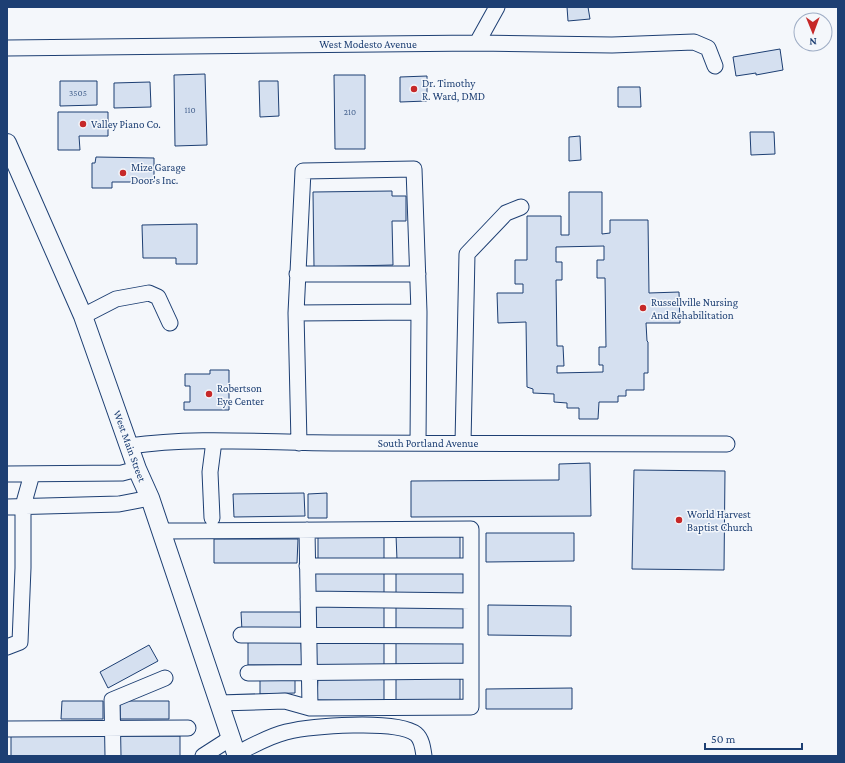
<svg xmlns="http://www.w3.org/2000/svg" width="845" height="763" font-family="'Crimson Pro',serif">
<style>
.building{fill:#d5e0f0;stroke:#1d3f73;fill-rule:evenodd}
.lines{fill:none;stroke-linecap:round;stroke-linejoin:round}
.minor-casing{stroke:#1d3f73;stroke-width:17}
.major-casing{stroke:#1d3f73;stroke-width:20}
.minor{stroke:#f4f7fb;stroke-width:15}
.major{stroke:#f4f7fb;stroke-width:18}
.poi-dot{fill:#c62828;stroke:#f4f7fb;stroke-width:1.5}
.labels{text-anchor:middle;stroke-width:3;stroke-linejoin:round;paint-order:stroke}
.number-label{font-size:9px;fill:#4b6792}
.street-label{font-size:11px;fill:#1d3f73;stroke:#f4f7fb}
.poi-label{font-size:11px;fill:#1d3f73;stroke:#f4f7fb;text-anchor:start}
</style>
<rect width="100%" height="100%" fill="#f4f7fb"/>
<path class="building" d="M567 7H588L590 19 568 21Z
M780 49 783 70 756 75V73L736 76 733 57Z
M205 74 207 145 175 146 174 75Z
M334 75H365V149H335Z
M427 76V101L400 102V77Z
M60 81H97V105L60 106Z
M259 81H278L279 116 260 117Z
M150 82 151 107 114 108V83Z
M618 87H640L641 107H618Z
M58 112H108V136H79L80 150H58Z
M750 132H774L775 154 751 155Z
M580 136 581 160 569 161V137Z
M96 157 154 158V182H112V188H92V163H95Z
M392 191V196H406V221H392L393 265 314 267 313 192Z
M569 192H602V234L610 233V220H648L649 293 679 292 680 323H646L647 341 648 342V373H644V390H626V396H618V402H599L598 419H579V408H567V403L554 402V394L533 393V389L527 387 526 322 498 323 497 293H523V284H515V260H527V216H561V235H569ZM604 246V260H597V278H605L606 347H599V365H603V372L557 373V366H564L563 346H557L556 280H562V262H556V247Z
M197 224V264H176V258H143L142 225Z
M210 370H229V410H184V402H190V386H185V374H210Z
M590 463 591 516 411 517V481L559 480V464Z
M634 470 725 471 724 570 632 569Z
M304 493 305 516 234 517 233 494Z
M327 493V518H308V494Z
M486 533H574V561L486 562Z
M318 534H384V559H318Z
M396 535H460V560H397Z
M214 539H298L297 563H214Z
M396 570 467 571V595H396Z
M313 571H384V595H313Z
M313 605H384V629H313Z
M488 605 571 606V636L488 635Z
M396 606H467V630H396Z
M241 612H301L302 630 242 631Z
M313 640H384V665H313Z
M248 641H301L302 665H248Z
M396 641H466V665H396Z
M149 645 158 661 108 688 100 672Z
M260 675H295V693L260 694Z
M318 676 384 677V701L317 700Z
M396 677H460V701H396Z
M572 688V709H486V689Z
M62 701H103V719H61Z
M120 701H169V719H120Z
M11 736H106V756H11Z
M120 736H180V756H120Z"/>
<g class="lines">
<defs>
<path id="minor" d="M477 43 497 7
M7 48 477 43 612 45 694 42 708 48 715 66
M297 274H418
M296 313 419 312
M83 316 116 299 149 293 158 297 170 323
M299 443 296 313 303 171 414 169 419 312 418 443
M463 443 467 254 506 213 521 207
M129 446C198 436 269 443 338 443 468 443 598 443 727 444
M7 474 122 473 137 469
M7 507 119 504 150 498
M212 518 210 472 214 441
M307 530 310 708
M161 531 471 529V707L310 708 285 701 219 703
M307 566H471
M308 599 471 601
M241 635 471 636
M7 647 20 642 23 568V506L32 474
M248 673 471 671
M7 729 188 728
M236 754C252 746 269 736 286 732 311 726 396 719 416 734 422 739 423 749 424 756
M113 756 112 700 165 678
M203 756 231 738"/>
<path id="major" d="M7 143 83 316 137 469 150 498 237 756"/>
</defs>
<use href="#minor" class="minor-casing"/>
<use href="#major" class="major-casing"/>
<use href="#minor" class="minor"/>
<use href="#major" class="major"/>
</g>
<g class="poi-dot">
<circle cx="414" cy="89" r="4"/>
<circle cx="83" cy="124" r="4"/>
<circle cx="123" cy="173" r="4"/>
<circle cx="643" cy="308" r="4"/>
<circle cx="209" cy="394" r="4"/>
<circle cx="679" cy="520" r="4"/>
</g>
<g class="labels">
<g class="number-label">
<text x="78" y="96">3505</text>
<text x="190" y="113">110</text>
<text x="350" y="115">210</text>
</g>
<g class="street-label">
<text x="368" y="48">West Modesto Avenue</text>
<text x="428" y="447">South Portland Avenue</text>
<text transform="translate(130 446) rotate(70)" y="4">West Main Street</text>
</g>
<g class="poi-label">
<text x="422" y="87">Dr. Timothy<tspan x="422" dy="13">R. Ward, DMD</tspan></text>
<text x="91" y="128">Valley Piano Co.</text>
<text x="131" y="171">Mize Garage<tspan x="131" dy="13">Door's Inc.</tspan></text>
<text x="651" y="306">Russellville Nursing<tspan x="651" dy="13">And Rehabilitation</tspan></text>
<text x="217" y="392">Robertson<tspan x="217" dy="13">Eye Center</tspan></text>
<text x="687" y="518">World Harvest<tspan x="687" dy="13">Baptist Church</tspan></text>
</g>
</g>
<rect width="845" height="763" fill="none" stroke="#1d3f73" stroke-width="16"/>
<g transform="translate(813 32) rotate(179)"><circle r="19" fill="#f4f7fb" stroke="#9eadc5"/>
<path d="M0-3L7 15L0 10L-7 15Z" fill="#c62828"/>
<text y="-6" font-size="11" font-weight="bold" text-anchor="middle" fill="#1d3f73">N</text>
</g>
<path d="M705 743v6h97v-6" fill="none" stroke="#1d3f73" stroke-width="2"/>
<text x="711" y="743" font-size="12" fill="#1d3f73" stroke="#f4f7fb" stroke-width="3" paint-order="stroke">50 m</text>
</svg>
